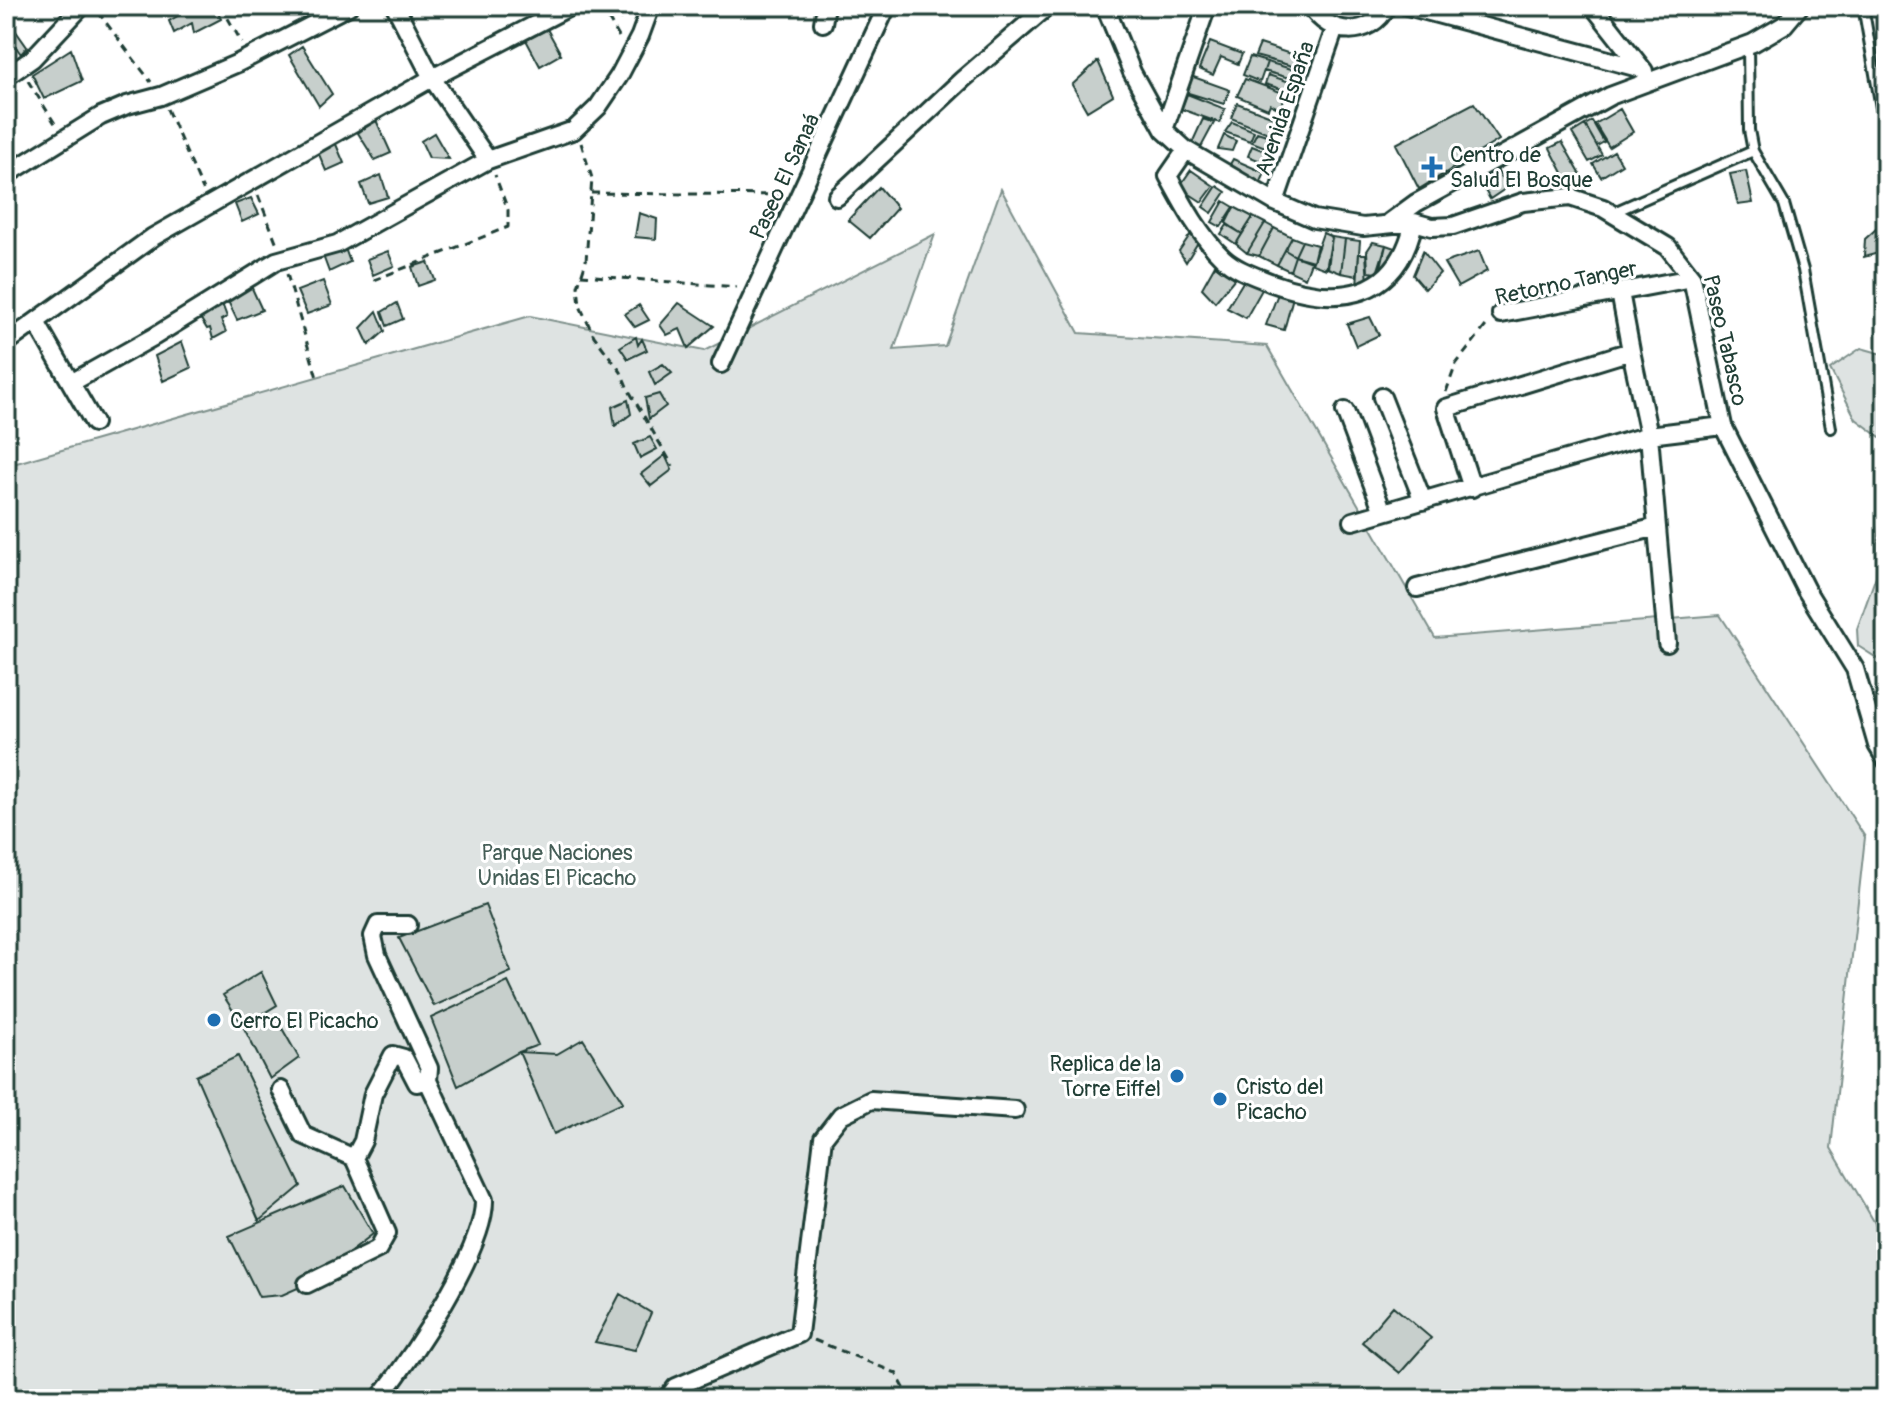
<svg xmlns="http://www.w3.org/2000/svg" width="1892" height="1405" font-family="Pangolin,sans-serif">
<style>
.green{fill:#dee3e2;stroke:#7e908b;stroke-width:2}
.building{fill:#c7cfcc;stroke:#1f3d34;stroke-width:2}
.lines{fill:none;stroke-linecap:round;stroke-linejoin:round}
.lane-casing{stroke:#1f3d34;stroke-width:14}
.street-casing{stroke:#1f3d34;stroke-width:22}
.path{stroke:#1f3d34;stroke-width:3;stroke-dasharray:8 6;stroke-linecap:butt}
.lane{stroke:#fff;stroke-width:8}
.street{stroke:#fff;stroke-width:16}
.poi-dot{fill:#1f6fb2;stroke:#fff;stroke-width:3}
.labels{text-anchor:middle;stroke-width:6;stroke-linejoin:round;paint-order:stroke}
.street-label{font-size:22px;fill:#1f3d34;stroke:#fff}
.poi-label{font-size:22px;fill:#1f3d34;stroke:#fff;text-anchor:start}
.park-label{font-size:22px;fill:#455e57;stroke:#fff}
</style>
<rect width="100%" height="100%" fill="#fff"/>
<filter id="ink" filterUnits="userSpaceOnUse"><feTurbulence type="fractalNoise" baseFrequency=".0125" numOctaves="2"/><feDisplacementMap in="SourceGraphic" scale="16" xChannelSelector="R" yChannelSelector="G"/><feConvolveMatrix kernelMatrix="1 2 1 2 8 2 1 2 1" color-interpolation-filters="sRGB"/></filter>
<g filter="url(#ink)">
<path class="green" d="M1001 189 1079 333 1267 346 1435 638 1720 615 1865 837 1831 1148 1886 1242V1399H6V466L530 316 704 351 935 234 894 350 945 346Z
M1861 348 1886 355V650L1880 660 1858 646 1857 629 1876 576 1884 440 1856 419 1830 369Z"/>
<path class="building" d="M185 6H216L221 19 194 33 192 23 174 33 169 21 188 10Z
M605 6H633L635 12 620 19 617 14 610 17Z
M6 17 27 47 21 54 6 34Z
M547 29 561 54 540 66 526 40Z
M1210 42 1242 54 1238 64 1221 57 1213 75 1199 69Z
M1260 44 1300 57 1296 67 1255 56Z
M302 46 332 94 319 106 289 55Z
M71 49 82 81 44 99 32 74Z
M1250 57 1267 62 1260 82 1243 75Z
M1098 61 1113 95 1087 111 1072 85Z
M1267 62 1295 70 1293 79 1264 71Z
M1188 75 1230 90 1224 104 1182 91Z
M1268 75 1293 83 1288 91 1265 84Z
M1245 79 1286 94 1280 109 1270 104 1268 109 1237 96Z
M1187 94 1225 109 1220 123 1181 109Z
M1237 103 1284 121 1278 137 1231 118Z
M1474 103 1499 140 1419 189 1396 144Z
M1620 109 1633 132 1609 147 1595 124Z
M1203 119 1214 123 1199 151 1186 144 1193 141Z
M376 120 391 153 375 160 358 133Z
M1592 121 1604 142 1597 146 1585 125Z
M1232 122 1254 131 1250 141 1225 132Z
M1585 125 1602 155 1589 162 1572 133Z
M1257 132 1276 138 1273 150 1252 142Z
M434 133 449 159 429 158 421 141Z
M332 135 344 163 326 171 315 145Z
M1224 135 1236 141 1232 151 1218 149Z
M1562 142 1585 182 1572 190 1550 148Z
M1252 146 1272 154 1268 164 1248 156Z
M1614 151 1622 164 1601 177 1593 164Z
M1233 159 1265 173 1260 184 1234 175 1229 166Z
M1191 170 1214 186 1202 202 1179 187Z
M1498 171 1508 187 1490 199 1480 182Z
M1746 171 1753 203 1738 205 1730 174Z
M381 175 388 197 368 203 361 184Z
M1217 186 1226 192 1212 213 1203 207Z
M879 187 897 208 870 238 848 220Z
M251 198 259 214 242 222 235 204Z
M1224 201 1234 207 1221 227 1212 222Z
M1234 207 1253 217 1242 234 1226 223Z
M639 213 657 219 656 239 635 237Z
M1253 217 1265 223 1247 253 1236 244Z
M1886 220V251L1864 257 1865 239Z
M1265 223 1274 228 1259 256 1247 253Z
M1227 225 1242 234 1236 244 1221 234Z
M1274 228 1292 237 1277 265 1259 256Z
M1323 233 1332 237 1326 269 1312 264Z
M1190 235 1200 239 1186 262 1179 251Z
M1292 237 1302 241 1295 256 1285 250Z
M1332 237 1345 239 1341 273 1328 268Z
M1345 239 1360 241 1357 276 1341 273Z
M1302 241 1317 245 1313 261 1295 256Z
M1373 242 1386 245 1377 273 1368 272 1367 251Z
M343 243 350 262 329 272 322 253Z
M1386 245 1403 251 1387 271 1381 267Z
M1285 250 1295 256 1290 271 1277 265Z
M388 251 394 266 373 275 367 259Z
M1423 251 1440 273 1425 289 1413 275Z
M1479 251 1487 271 1458 287 1444 263Z
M1359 254H1366L1368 283 1357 287Z
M1295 256 1311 262 1305 278 1290 271Z
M428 262 435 280 418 286 412 267Z
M1215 265 1235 278 1215 302 1202 288Z
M1246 277 1264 286 1246 318 1227 308Z
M323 281 332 305 307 314 297 291Z
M251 286 262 310 237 320 226 297Z
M1279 291 1293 297 1284 330 1266 325Z
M221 301 227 317 221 320 226 332 213 339 210 328 207 329 199 316Z
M397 303 403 319 387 326 382 312Z
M679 303 714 326 688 348 680 329 667 335 660 325Z
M639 305 649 320 635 327 625 314Z
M377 311 385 331 369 345 361 328Z
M1370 317 1379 335 1356 346 1347 324Z
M636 337 638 345 642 339 647 350 628 359 620 347Z
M182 342 191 368 163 381 155 356Z
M663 364 672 373 655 385 649 372Z
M659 394 666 406 649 419 645 398Z
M628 400 631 414 615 426 612 407Z
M650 437 657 449 640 458 634 444Z
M665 455 672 470 651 486 641 474Z
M485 905 511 972 434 1006 399 938Z
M261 972 277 1005 243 1026 223 995Z
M508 982 538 1045 519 1052 458 1086 431 1018Z
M275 1016 299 1058 270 1079 243 1026Z
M583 1039 623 1102 554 1134 519 1052 557 1054Z
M238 1056 301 1186 259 1221 196 1076Z
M345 1186 373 1234 307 1284 282 1295 259 1297 229 1236Z
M620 1294 651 1313 635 1350 595 1342Z
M1393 1306 1431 1338 1400 1373 1362 1342Z"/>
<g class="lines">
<defs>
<path id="lane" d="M1863 6 1886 136
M1748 45 1749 130 1753 151 1784 204 1803 270 1831 428
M1612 213 1753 151"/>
<path id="street" d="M395 6 432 78 488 160
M1105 6 1132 72 1164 130 1186 150 1275 202 1314 219 1363 227 1414 222 1432 227 1453 226 1523 202 1570 197 1603 208 1668 247 1692 278 1723 426 1806 590 1855 669 1877 745 1886 760
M1311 6C1328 36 1370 39 1387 6
M1407 6 1642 69
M1593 6 1644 71
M823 23 826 6
M6 77 32 59 82 6
M1164 130 1207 6
M1186 150 1168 176C1183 204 1200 236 1223 258 1236 270 1255 276 1272 283 1338 307 1397 300 1414 222
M6 175 101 116 127 105 161 96 238 63 349 6
M837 197 962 80 1048 6
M1275 202 1335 28
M1390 222 1416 203 1610 96 1753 43 1784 25 1800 6
M1620 292 1631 351
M1501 314 1692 278
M36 322 94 423
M6 343 153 237 432 78 571 6
M721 364 887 6
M71 383 155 336 276 261 337 244 488 160 574 130 598 107 619 76 640 36 651 6
M1382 397 1423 501
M1345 411 1383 512
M1472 488 1446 408 1631 351 1649 435 1667 643
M1353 521 1649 435 1723 426
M1417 588 1657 527
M281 1090 303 1135 354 1158 387 1233 378 1249 307 1284
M354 1158 363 1141 373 1094 393 1055 404 1058 417 1083 428 1081 429 1068 377 955 373 936 378 925H408
M379 1399C411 1358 485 1250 484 1200L428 1081
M667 1399 676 1387 799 1334 823 1138 841 1115 871 1100 1015 1110"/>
</defs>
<use href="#lane" class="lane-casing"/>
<use href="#street" class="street-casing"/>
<path class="path" d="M221 6 242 43
M601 6 619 37
M954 11 957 6
M98 12 151 82
M28 81 56 125
M167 109 203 190
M581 143 592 178 586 261 578 286 580 306 594 336 621 372 628 389 673 466
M591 193 783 195
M258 195 277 244
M287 274 318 381
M581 275 737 287
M374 280 508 227V210L495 175
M1446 392 1456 364 1489 322
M814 1340 896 1373 910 1399"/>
<use href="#lane" class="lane"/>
<use href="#street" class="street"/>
</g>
</g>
<g class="poi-dot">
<path d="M1428 155h8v8h8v8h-8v8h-8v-8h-8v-8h8z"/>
<circle cx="214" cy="1020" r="8"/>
<circle cx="1177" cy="1076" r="8"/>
<circle cx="1220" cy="1099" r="8"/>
</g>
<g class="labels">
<g class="street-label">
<text transform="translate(1284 108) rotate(-71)" y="8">Avenida España</text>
<text transform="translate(784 176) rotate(-65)" y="8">Paseo El Sanaá</text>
<text transform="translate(1566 282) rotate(-12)" y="8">Retorno Tanger</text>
<text transform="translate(1726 340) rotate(77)" y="8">Paseo Tabasco</text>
</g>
<g class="poi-label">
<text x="1450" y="162">Centro de<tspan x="1450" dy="25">Salud El Bosque</tspan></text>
<text x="230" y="1028">Cerro El Picacho</text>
<text x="1161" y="1071" text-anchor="end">Replica de la<tspan x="1161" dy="25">Torre Eiffel</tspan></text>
<text x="1236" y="1094">Cristo del<tspan x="1236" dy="25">Picacho</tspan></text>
</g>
<g class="park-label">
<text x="557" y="860">Parque Naciones<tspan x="557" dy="25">Unidas El Picacho</tspan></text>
</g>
</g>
<rect width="1892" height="1405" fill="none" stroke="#fff" stroke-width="32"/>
<rect x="16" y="16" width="1860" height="1373" fill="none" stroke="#1f3d34" stroke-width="3" filter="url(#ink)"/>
</svg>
